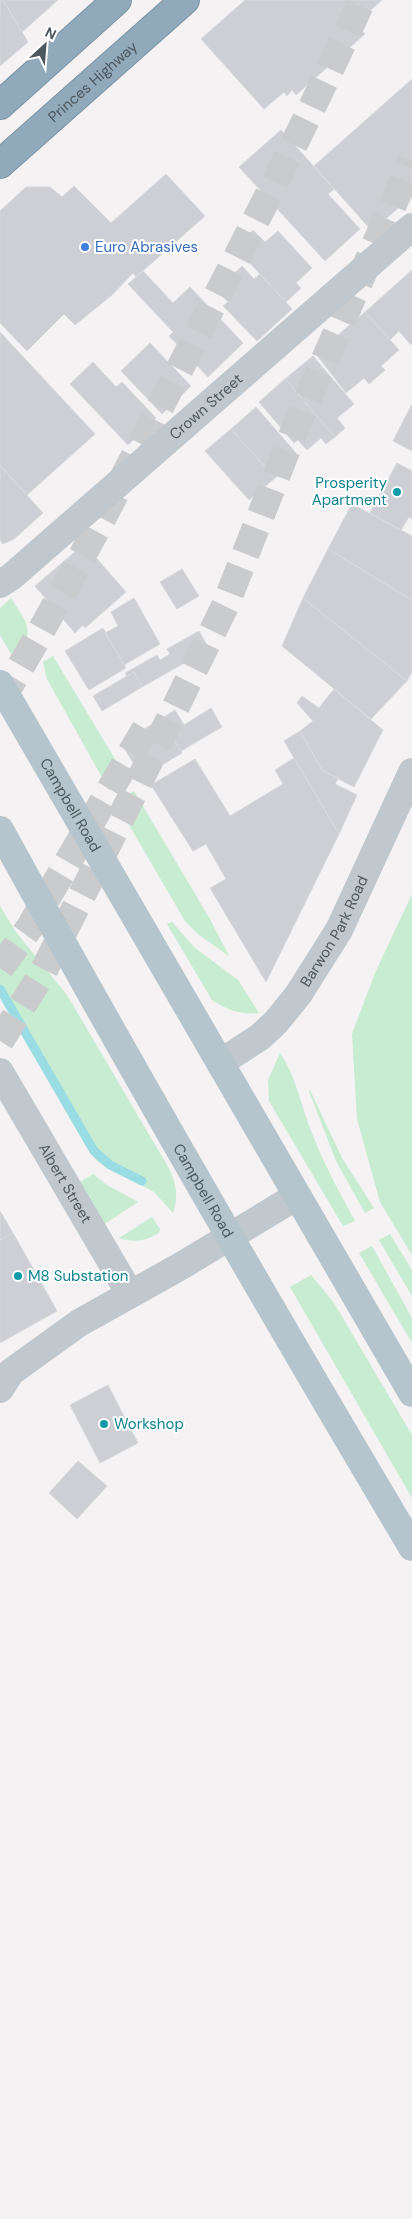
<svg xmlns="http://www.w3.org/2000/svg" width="412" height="2219" font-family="'DM Sans',sans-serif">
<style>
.green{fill:#c7ecd1}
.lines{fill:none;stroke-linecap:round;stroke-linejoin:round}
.stream{stroke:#99dce4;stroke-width:9}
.building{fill:#cdcfd4;stroke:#d7d9dc}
.highway-tunnel{stroke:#cacbcd;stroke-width:28;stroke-dasharray:28 14;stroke-linecap:butt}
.highway-casing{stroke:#7b94a6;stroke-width:30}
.minor{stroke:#c0c7cd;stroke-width:28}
.major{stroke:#b5c4cd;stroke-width:28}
.highway{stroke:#90a9bb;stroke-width:28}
.shop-dot{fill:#3f7fe0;stroke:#fff;stroke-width:2}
.culture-dot{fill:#0f9aa8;stroke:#fff;stroke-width:2}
.labels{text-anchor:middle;stroke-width:4;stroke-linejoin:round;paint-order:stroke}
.street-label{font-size:15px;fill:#4c575e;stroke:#fff}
.shop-label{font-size:15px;fill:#366cbe;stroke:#fff;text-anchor:start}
.culture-label{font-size:15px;fill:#0d838f;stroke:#fff;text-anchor:start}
</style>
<rect width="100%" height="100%" fill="#f4f2f2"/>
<path class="green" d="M11 598C28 625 33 627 21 658L14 659 0 635V608Z
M53 656 127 779 109 790 47 679 43 662Z
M134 791 210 919 229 956 199 935 185 921 115 801Z
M412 894V1255L380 1202 357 1119 352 1034 375 973Z
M0 906 16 932 67 995 167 1165C176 1182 179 1195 173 1213L154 1192 98 1162 89 1151 0 997Z
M172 922 194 947 238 980 259 1013C241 1015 227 1010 212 1000L167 924Z
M280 1053C296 1076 301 1106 311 1131 323 1162 339 1192 355 1221L343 1226 269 1101 268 1080Z
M310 1090 342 1158 374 1208 365 1213 336 1161 309 1091Z
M93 1174 107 1185 138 1202 100 1227 77 1184Z
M152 1217 160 1229 159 1233C146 1241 134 1243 119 1238Z
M390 1234 412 1270V1296L379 1240Z
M372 1246 412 1318V1343L359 1253Z
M311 1275 334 1303 412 1435V1498L290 1287Z"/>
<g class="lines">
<path class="stream" d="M0 989 94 1151 110 1165 142 1181"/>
</g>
<path class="building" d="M0 0H3L28 42 0 66Z
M3 0H58L22 32Z
M245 0H382L355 24 365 34 296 95 292 90 287 96 284 92 264 109 201 39Z
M412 79V196L372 231 314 166Z
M281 130 334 189 328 194 360 229 325 261 239 167Z
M166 174 205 216 136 277 133 273 112 295 75 325 64 314 27 351 0 323V211L26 187H50L62 197 74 186 111 223Z
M253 230 265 242 278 231 312 268 296 283 301 288 286 302 235 247Z
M242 266 254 279 260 274 292 309 257 341 223 306 228 302 217 290Z
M412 270V344L411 345 399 331 390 340 365 312Z
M143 271 173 303 190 287 243 343 208 377 169 336 173 332 128 284Z
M365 312 399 350 381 366 385 370 369 384 364 378 346 393 316 354Z
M0 332 95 434 27 495 0 465Z
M150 343 191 386 162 414 121 371Z
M313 356 354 404 337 418 345 428 335 437 285 379Z
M93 362 116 387 122 382 156 418 128 445 70 384Z
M285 379 335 437 326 444 321 438 307 450 298 440 294 443 259 402Z
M412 404V451L393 441Z
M256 407 296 453 279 468 282 472 275 478 231 429Z
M231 429 275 478 249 500 205 451Z
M397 463 412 471V519L409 517 401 530 370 513Z
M0 465 43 513 14 539 3 544 0 540Z
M352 504 412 536V600L328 549Z
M84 544 126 592 85 628 83 625 75 633 35 586Z
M328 549 412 600V672L407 681 303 598Z
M182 569 199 596 177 609 160 582Z
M134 598 160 644 124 665 105 633 118 626 111 612Z
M303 598 407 681 371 719 282 646Z
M103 628 126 668 89 690 65 651Z
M199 631 209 649 142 687 134 672 127 676 125 673 157 655 160 660 170 654 167 649Z
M134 672 142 687 102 711 93 696Z
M334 689 383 730 354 787 322 770 300 731 313 721 297 703 302 696 319 708Z
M211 708 222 727 181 751 161 719 175 710 184 725Z
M161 719 182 753 142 777 121 743Z
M300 731 322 770 338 779 335 784 357 795 339 834 284 741Z
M294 758 339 834 266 982 210 888 226 879 206 844 193 851 151 785 195 759 230 816 283 784 275 770Z
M0 1211 13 1233 0 1240Z
M13 1233 57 1311 0 1343V1240Z
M108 1385 138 1443 100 1463 70 1405Z
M78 1461 107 1486 77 1519 49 1493Z"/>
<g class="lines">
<path class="highway-tunnel" d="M0 702C69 586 130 465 192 345 250 231 310 117 362 0
M0 968 30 927 150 721
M0 1041 42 974 135 790 225 606 298 421 412 161"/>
<defs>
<g id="highway">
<path d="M0 105 117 0"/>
<path id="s6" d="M0 164 185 0"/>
</g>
</defs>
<use href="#highway" class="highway-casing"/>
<g class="minor">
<path id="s1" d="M0 584 11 577 412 227"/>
<path id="s2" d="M220 1063 260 1037 276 1022 298 995 339 930 412 772"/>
<path id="s3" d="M0 1072 130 1294"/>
<path d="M0 1389 11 1372 79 1323 181 1266 297 1196"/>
</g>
<g class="major">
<path id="s4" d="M0 684 412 1393"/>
<path id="s5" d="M0 830C133 1072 271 1310 412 1547"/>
</g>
<use href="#highway" class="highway"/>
</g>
<circle class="shop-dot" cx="85" cy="247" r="5"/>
<g class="culture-dot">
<circle cx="397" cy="492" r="5"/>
<circle cx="18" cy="1276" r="5"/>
<circle cx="104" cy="1424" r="5"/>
</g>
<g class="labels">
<g class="street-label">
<text dy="5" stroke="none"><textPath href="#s6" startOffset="124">Princes Highway</textPath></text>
<text dy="5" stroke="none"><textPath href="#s1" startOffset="272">Crown Street</textPath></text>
<text dy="5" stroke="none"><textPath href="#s4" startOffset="140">Campbell Road</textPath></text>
<text dy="5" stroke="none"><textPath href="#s2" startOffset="178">Barwon Park Road</textPath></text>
<text dy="5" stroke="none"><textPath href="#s3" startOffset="129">Albert Street</textPath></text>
<text dy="5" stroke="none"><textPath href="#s5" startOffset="414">Campbell Road</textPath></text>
</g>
<g class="shop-label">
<text x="95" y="252">Euro Abrasives</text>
</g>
<g class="culture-label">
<text x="387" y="488" text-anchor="end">Prosperity<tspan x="387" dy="17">Apartment</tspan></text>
<text x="28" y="1281">M8 Substation</text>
<text x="114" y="1429">Workshop</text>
</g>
</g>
<g transform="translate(45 45) rotate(26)" stroke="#ffffff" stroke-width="4" paint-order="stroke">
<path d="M0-4L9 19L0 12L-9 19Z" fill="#4c575e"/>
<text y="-8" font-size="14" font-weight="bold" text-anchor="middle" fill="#4c575e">N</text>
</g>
</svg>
